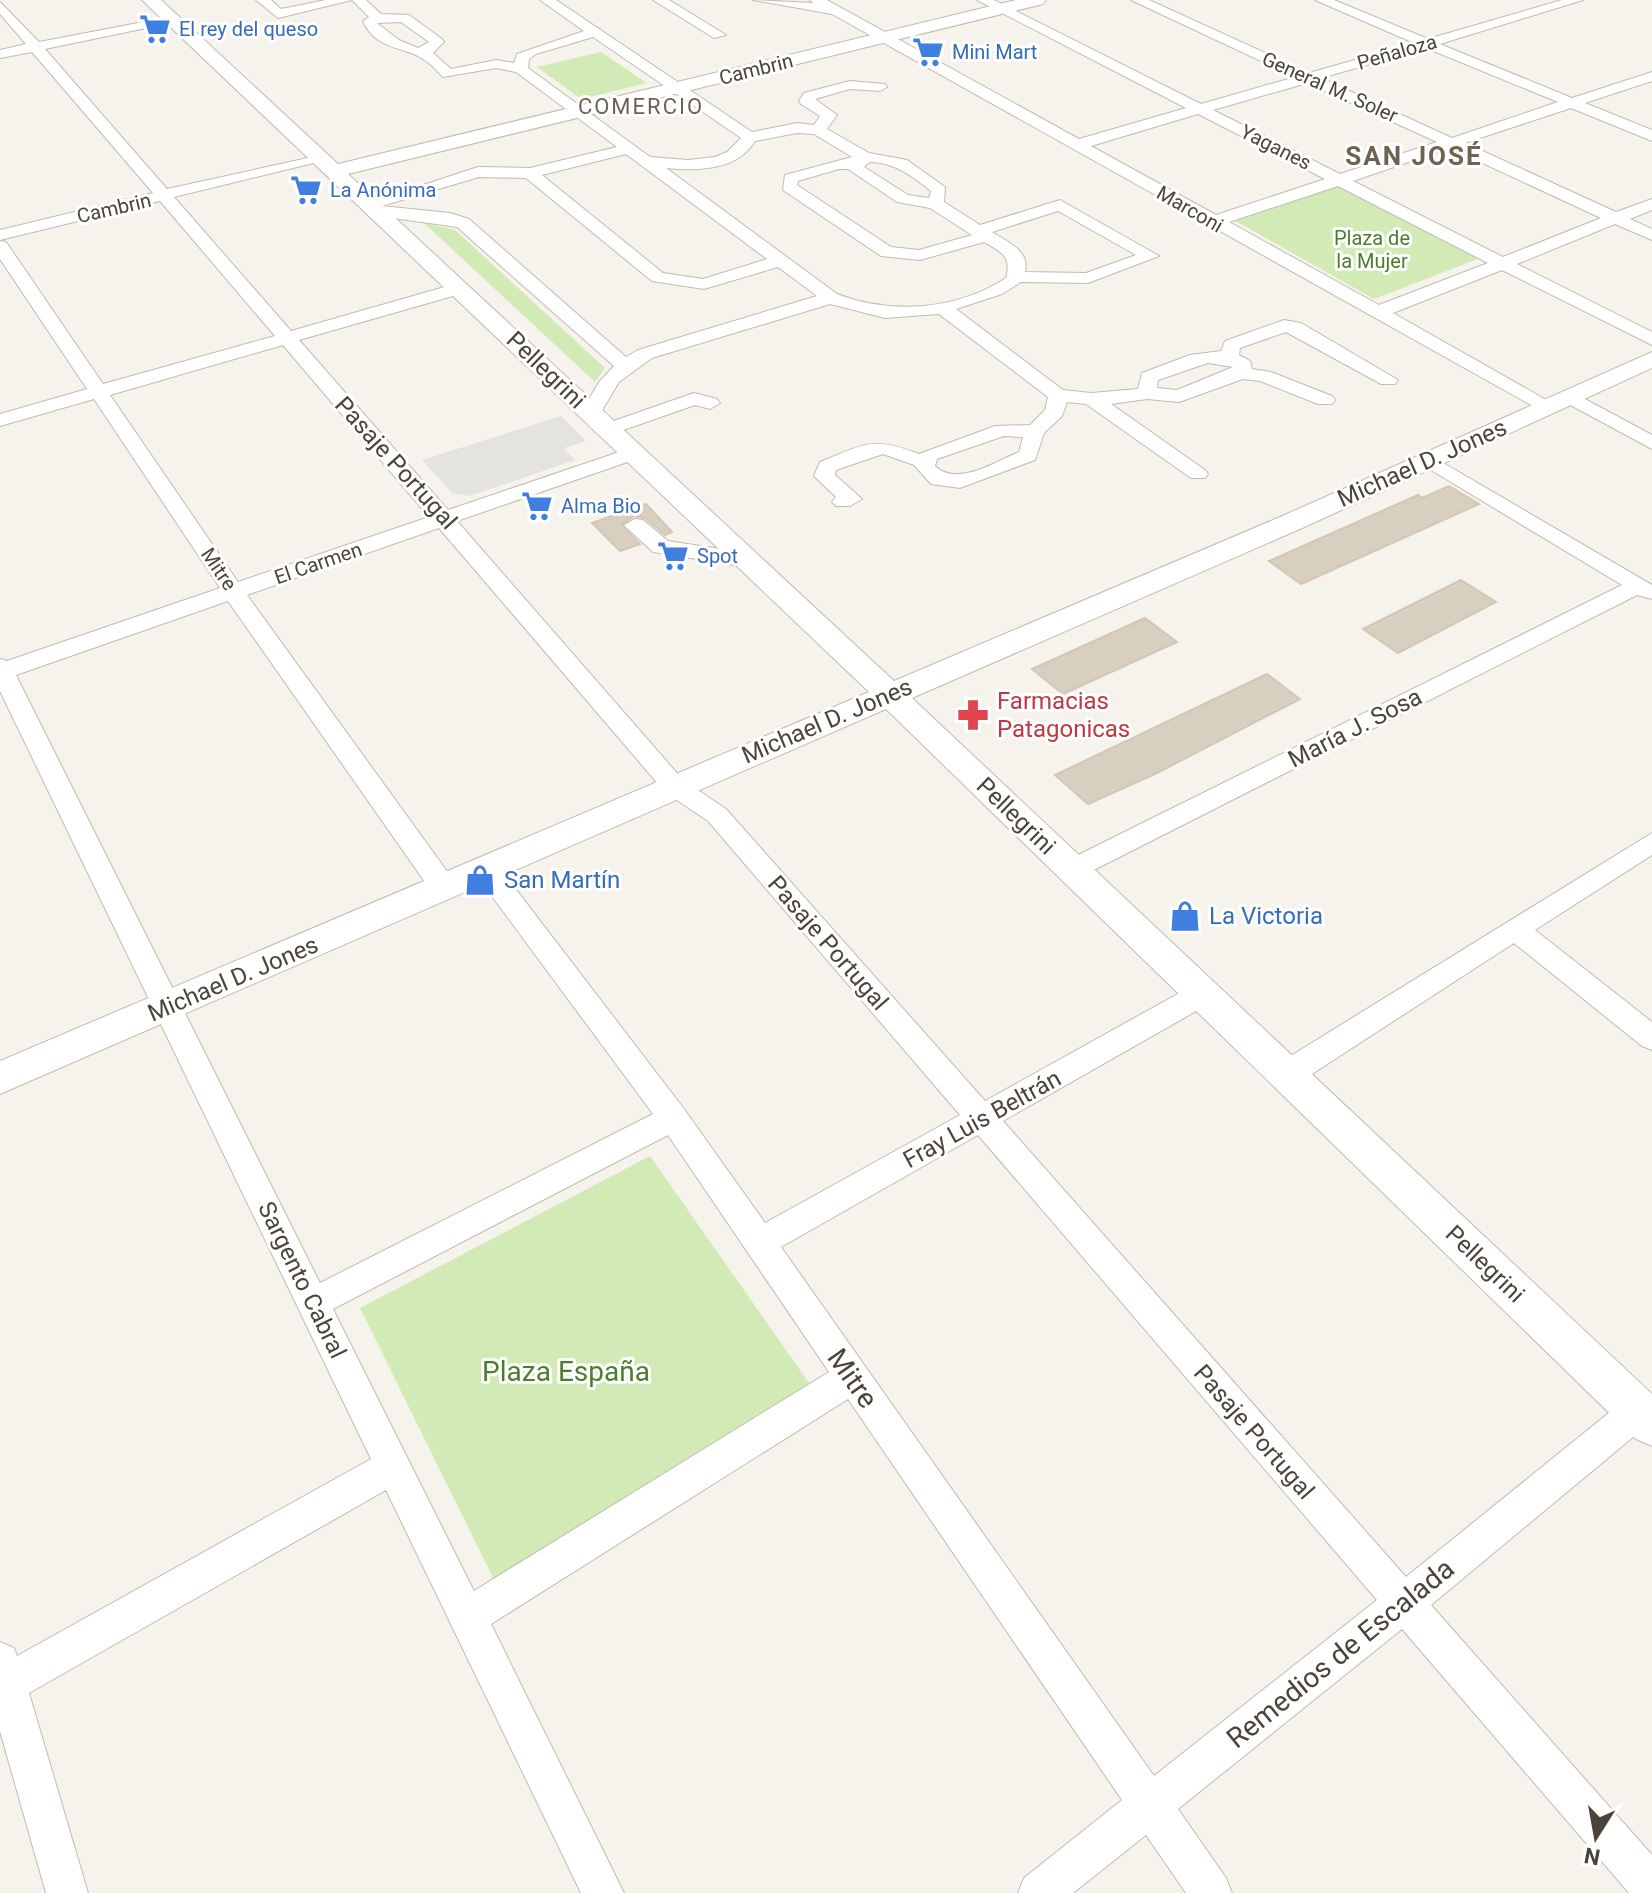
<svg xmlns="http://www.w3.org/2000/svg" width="1652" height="1893" font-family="Roboto,sans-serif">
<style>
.green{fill:#d2eab5}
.parking{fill:#e5e3e0}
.building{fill:#d8cfc1;stroke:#d3c7b4;stroke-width:2}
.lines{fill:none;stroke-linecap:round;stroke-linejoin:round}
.minor-casing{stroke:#c2bbae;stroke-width:2}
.tertiary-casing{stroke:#c2bbae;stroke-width:2}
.minor{fill:#fff;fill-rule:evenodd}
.tertiary{fill:#fff;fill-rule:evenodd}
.labels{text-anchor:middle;stroke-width:6;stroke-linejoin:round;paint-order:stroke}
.far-shop-label{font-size:20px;fill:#366cbe;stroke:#fff;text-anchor:start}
.far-street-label{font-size:20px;fill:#4b4439;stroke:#fff}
.far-park-label{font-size:20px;fill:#4a7f2a;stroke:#fff}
.far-neighbourhood-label{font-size:22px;letter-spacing:2px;fill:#6e6250;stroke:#fff}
.street-label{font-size:24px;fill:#4b4439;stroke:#fff}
.health-label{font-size:24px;fill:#be3a42;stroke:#fff;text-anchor:start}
.shop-label{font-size:24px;fill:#366cbe;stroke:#fff;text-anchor:start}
.far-district-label{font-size:26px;font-weight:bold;letter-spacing:2px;fill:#6e6250;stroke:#fff}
.near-park-label{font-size:28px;fill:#4a7f2a;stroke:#fff}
.near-street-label{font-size:28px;fill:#4b4439;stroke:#fff}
</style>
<rect width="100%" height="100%" fill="#f6f3ec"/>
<path class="green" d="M601 52 647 83 581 99 537 67Z
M1336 183 1478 259 1374 299 1232 219Z
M424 223 455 230 605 368 595 382Z
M650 1156 816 1393 500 1592 360 1308Z"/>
<path class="parking" d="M561 416 586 441 564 448 575 460 470 496 452 493 422 460Z"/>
<path class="building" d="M1449 486 1479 504 1301 584 1269 561 1418 495 1422 498Z
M646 504 672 532 665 535 645 518 634 516 621 525 640 544 620 551 592 523Z
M1461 580 1496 602 1398 653 1363 629Z
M1145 618 1177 642 1063 694 1032 669Z
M1267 674 1300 699 1157 773 1088 804 1055 775Z"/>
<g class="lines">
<defs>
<path id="minor" d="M256 0H271L281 9 326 0H366L381 14 409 15 442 39 444 42 433 53 451 69 496 60 514 63 517 54 584 31 540 0H556L752 132 797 123 814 125 820 116 801 104 799 101 804 93 850 81 885 84 887 87 880 91 850 89 815 99 837 115 827 129 869 153 907 160 945 187 944 202 980 225 1060 200 1159 256 1088 283 1021 282 1002 294 956 309 1063 390 1091 393 1138 389 1142 373 1190 355 1221 351 1225 341 1284 320 1301 323 1398 380 1395 384H1381L1286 332 1240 348 1239 355 1250 361 1252 369 1271 372 1332 396 1335 400 1332 404H1318L1260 381 1243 379 1179 402 1147 399 1111 404 1205 470 1208 474 1205 478H1191L1086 404 1067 402 1062 416 1044 433 1035 460 960 488 931 484 914 465 883 454 836 470 835 475 862 499 850 506H836L832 502 836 497 814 476 820 462C865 444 871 436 919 454L995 426 1030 425 1045 410 1048 397 939 314 885 318 830 304 652 358 619 382 598 417H584L581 413 599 382 614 366 457 227 372 215 370 211 373 207 368 203 478 167 530 168 617 147 516 72 496 68 443 77C437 71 430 63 423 59 406 47 375 50 363 21L369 17 352 0 278 18ZM401 22 429 42 418 48 399 40 377 23ZM593 37 741 138 727 152 715 157 688 160 650 157 528 68 529 59 536 54ZM797 133 814 134 852 157 785 175 783 190 881 256 920 260 984 242C1001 252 1012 256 1006 278 957 310 891 315 837 294L666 168C697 171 737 171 755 141ZM626 154 767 259 703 279 663 273 542 175ZM870 162C894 162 912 176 931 191L929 198 908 195 864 167ZM839 169H848L897 202 930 208 972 235 919 250 891 247 797 185 798 181ZM479 177 526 178 652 281 704 289 778 267 817 296 638 350 626 357 469 219 450 213 382 206ZM1058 211 1136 255 1086 273 1025 272C1030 250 1007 242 992 232ZM1208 363 1233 367 1177 390 1157 388 1158 380ZM1004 436 1023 437 1019 452C994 462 957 487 935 466L937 459Z
M653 0H669L726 35 714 38Z
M753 0 813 3 810 0H827L1079 139 1186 108 977 0H994L1201 104 1295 77 1131 0H1149L1309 73 1414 43 1315 0H1334L1428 39 1562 0H1583L1440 44 1572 98 1652 72V81L1585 103 1652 130V141L1571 108 1465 143 1616 212 1652 199V210L1630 219 1652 229V240L1615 224 1517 264 1652 332V345L1502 270 1393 313 1557 406 1547 412 1540 410 832 14ZM1426 48 1558 102 1452 138 1321 78ZM1307 83 1437 142 1340 174 1213 110ZM1198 114 1325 179 1216 215 1091 146ZM1450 148 1601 218 1503 257 1353 181ZM1338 186 1488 263 1379 305 1229 222Z
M0 2 39 42 175 16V22L45 49 167 189 326 154V160L174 197 291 331 455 284H467V292L299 340 448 510 628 449H642L645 453 642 457 457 521 683 780 726 809 985 1101 1192 986 1202 983 1212 986 1216 994 1212 1002 1003 1121 1406 1577 1626 1399 1638 1394 1650 1399V1423L1431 1605 1652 1855V1893H1629L1402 1629 1178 1809 1226 1878 1232 1893H1186L1146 1835 1073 1893H1018L1024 1878 1122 1800 848 1399 491 1624 624 1893H581L386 1490 29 1693 88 1893H46L0 1731V1642L14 1648 17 1656 371 1459 0 691V659L7 661 220 588 94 399 0 426V414L87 389 0 259V241L6 242 103 384 275 336 160 201 0 240V230L153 193 32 52 0 58V50L26 44 0 14ZM283 345 429 517 238 582 110 395ZM439 528 665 792 708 821 960 1115 765 1223 684 1109 495 862 486 859 477 862 473 869 477 876 653 1114 320 1283 16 675 228 601 434 895 444 898 454 895 458 888 454 881 247 595ZM668 1135 829 1372 474 1591 333 1309ZM978 1135 1377 1600 1154 1776 781 1247Z
M1570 391 1652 435V449L1563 401 1560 397 1563 393Z
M694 393 717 399 720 403 710 409 695 405 609 435 599 429 602 425Z
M1428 454 1652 585V599L1637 595 1080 877 1071 880 1062 877 1058 870 1062 863 1622 585 1421 464 1418 460 1421 456Z
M635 519 643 520 668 541 746 553 757 560 746 567 653 552 624 525Z
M1652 833V855L1535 930 1652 1022V1050L1642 1046 1514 943 1298 1083 1287 1086 1276 1083 1272 1074 1276 1065Z"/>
<path id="tertiary" d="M142 0H161L338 164 1016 0H1046L1043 4 348 174 894 681 1280 517 1652 352V368L1300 529 912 698 1652 1394V1446L1636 1439 886 709 0 1094V1061L869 692Z"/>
</defs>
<use href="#minor" class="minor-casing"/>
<use href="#tertiary" class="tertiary-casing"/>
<use href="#minor" class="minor"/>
<use href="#tertiary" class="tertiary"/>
</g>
<defs>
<symbol id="supermarket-bare" viewBox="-9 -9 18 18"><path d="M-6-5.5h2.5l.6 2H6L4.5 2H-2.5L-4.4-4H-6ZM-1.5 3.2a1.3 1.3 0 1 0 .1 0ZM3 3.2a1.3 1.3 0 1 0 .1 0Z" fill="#3f7fe0" stroke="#fff" stroke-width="2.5" paint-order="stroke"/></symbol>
<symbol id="pharmacy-bare" viewBox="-9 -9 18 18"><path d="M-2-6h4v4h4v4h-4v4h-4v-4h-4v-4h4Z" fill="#e0444e" stroke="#fff" stroke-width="2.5" paint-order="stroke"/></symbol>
<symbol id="shop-bare" viewBox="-9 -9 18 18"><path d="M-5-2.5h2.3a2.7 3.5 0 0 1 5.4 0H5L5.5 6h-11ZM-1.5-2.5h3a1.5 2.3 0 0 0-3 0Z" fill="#3f7fe0" stroke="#fff" stroke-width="2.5" paint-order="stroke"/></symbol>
</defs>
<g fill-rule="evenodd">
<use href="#supermarket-bare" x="133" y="7" width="44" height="44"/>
<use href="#supermarket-bare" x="906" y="30" width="44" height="44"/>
<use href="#supermarket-bare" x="284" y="168" width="44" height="44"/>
<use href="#supermarket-bare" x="515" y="484" width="44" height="44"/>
<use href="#supermarket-bare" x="651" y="534" width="44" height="44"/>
<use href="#pharmacy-bare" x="951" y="693" width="44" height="44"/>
<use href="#shop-bare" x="458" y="858" width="44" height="44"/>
<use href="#shop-bare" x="1163" y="894" width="44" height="44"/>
</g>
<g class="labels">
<g class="far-shop-label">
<text x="179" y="36">El rey del queso</text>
<text x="952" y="59">Mini Mart</text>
<text x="330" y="197">La Anónima</text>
<text x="561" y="513">Alma Bio</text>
<text x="697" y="563">Spot</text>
</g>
<g class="far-street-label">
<text transform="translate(1397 52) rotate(-16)" y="7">Peñaloza</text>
<text transform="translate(756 69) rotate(-14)" y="7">Cambrin</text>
<text transform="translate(1330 87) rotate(24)" y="7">General M. Soler</text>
<text transform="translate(1276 147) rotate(27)" y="7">Yaganes</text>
<text transform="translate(114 208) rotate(-13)" y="7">Cambrin</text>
<text transform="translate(1190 209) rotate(30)" y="7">Marconi</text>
<text transform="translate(318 563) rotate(-19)" y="7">El Carmen</text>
<text transform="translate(219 569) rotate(56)" y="7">Mitre</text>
</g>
<g class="far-park-label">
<text x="1372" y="245">Plaza de<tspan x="1372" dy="23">la Mujer</tspan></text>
</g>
<g class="far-neighbourhood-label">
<text x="641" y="114">COMERCIO</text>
</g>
<g class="street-label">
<text transform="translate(546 370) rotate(44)" y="8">Pellegrini</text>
<text transform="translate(396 463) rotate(48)" y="8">Pasaje Portugal</text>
<text transform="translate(1422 463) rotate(-24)" y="8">Michael D. Jones</text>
<text transform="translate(827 721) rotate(-23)" y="8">Michael D. Jones</text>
<text transform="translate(1355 728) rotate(-27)" y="8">María J. Sosa</text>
<text transform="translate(1016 816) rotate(44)" y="8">Pellegrini</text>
<text transform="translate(828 943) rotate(49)" y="8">Pasaje Portugal</text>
<text transform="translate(233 979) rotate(-23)" y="8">Michael D. Jones</text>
<text transform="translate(982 1119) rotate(-29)" y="8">Fray Luis Beltrán</text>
<text transform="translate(1485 1264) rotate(44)" y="8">Pellegrini</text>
<text transform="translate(302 1280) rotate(64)" y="8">Sargento Cabral</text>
<text transform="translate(1254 1432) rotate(49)" y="8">Pasaje Portugal</text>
</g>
<g class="health-label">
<text x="997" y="709">Farmacias<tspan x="997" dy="28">Patagonicas</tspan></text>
</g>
<g class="shop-label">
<text x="504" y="888">San Martín</text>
<text x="1209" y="924">La Victoria</text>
</g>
<g class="far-district-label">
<text x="1414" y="165">SAN JOSÉ</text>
</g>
<g class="near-park-label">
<text x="566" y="1381">Plaza España</text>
</g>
<g class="near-street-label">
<text transform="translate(853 1378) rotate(55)" y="10">Mitre</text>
<text transform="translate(1340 1653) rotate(-39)" y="10">Remedios de Escalada</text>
</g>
</g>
<g transform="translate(1596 1837) rotate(191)" stroke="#ffffff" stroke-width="6" paint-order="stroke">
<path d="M0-6L14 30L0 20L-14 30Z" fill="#4b4439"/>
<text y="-12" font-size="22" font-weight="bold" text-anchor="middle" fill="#4b4439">N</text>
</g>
</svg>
